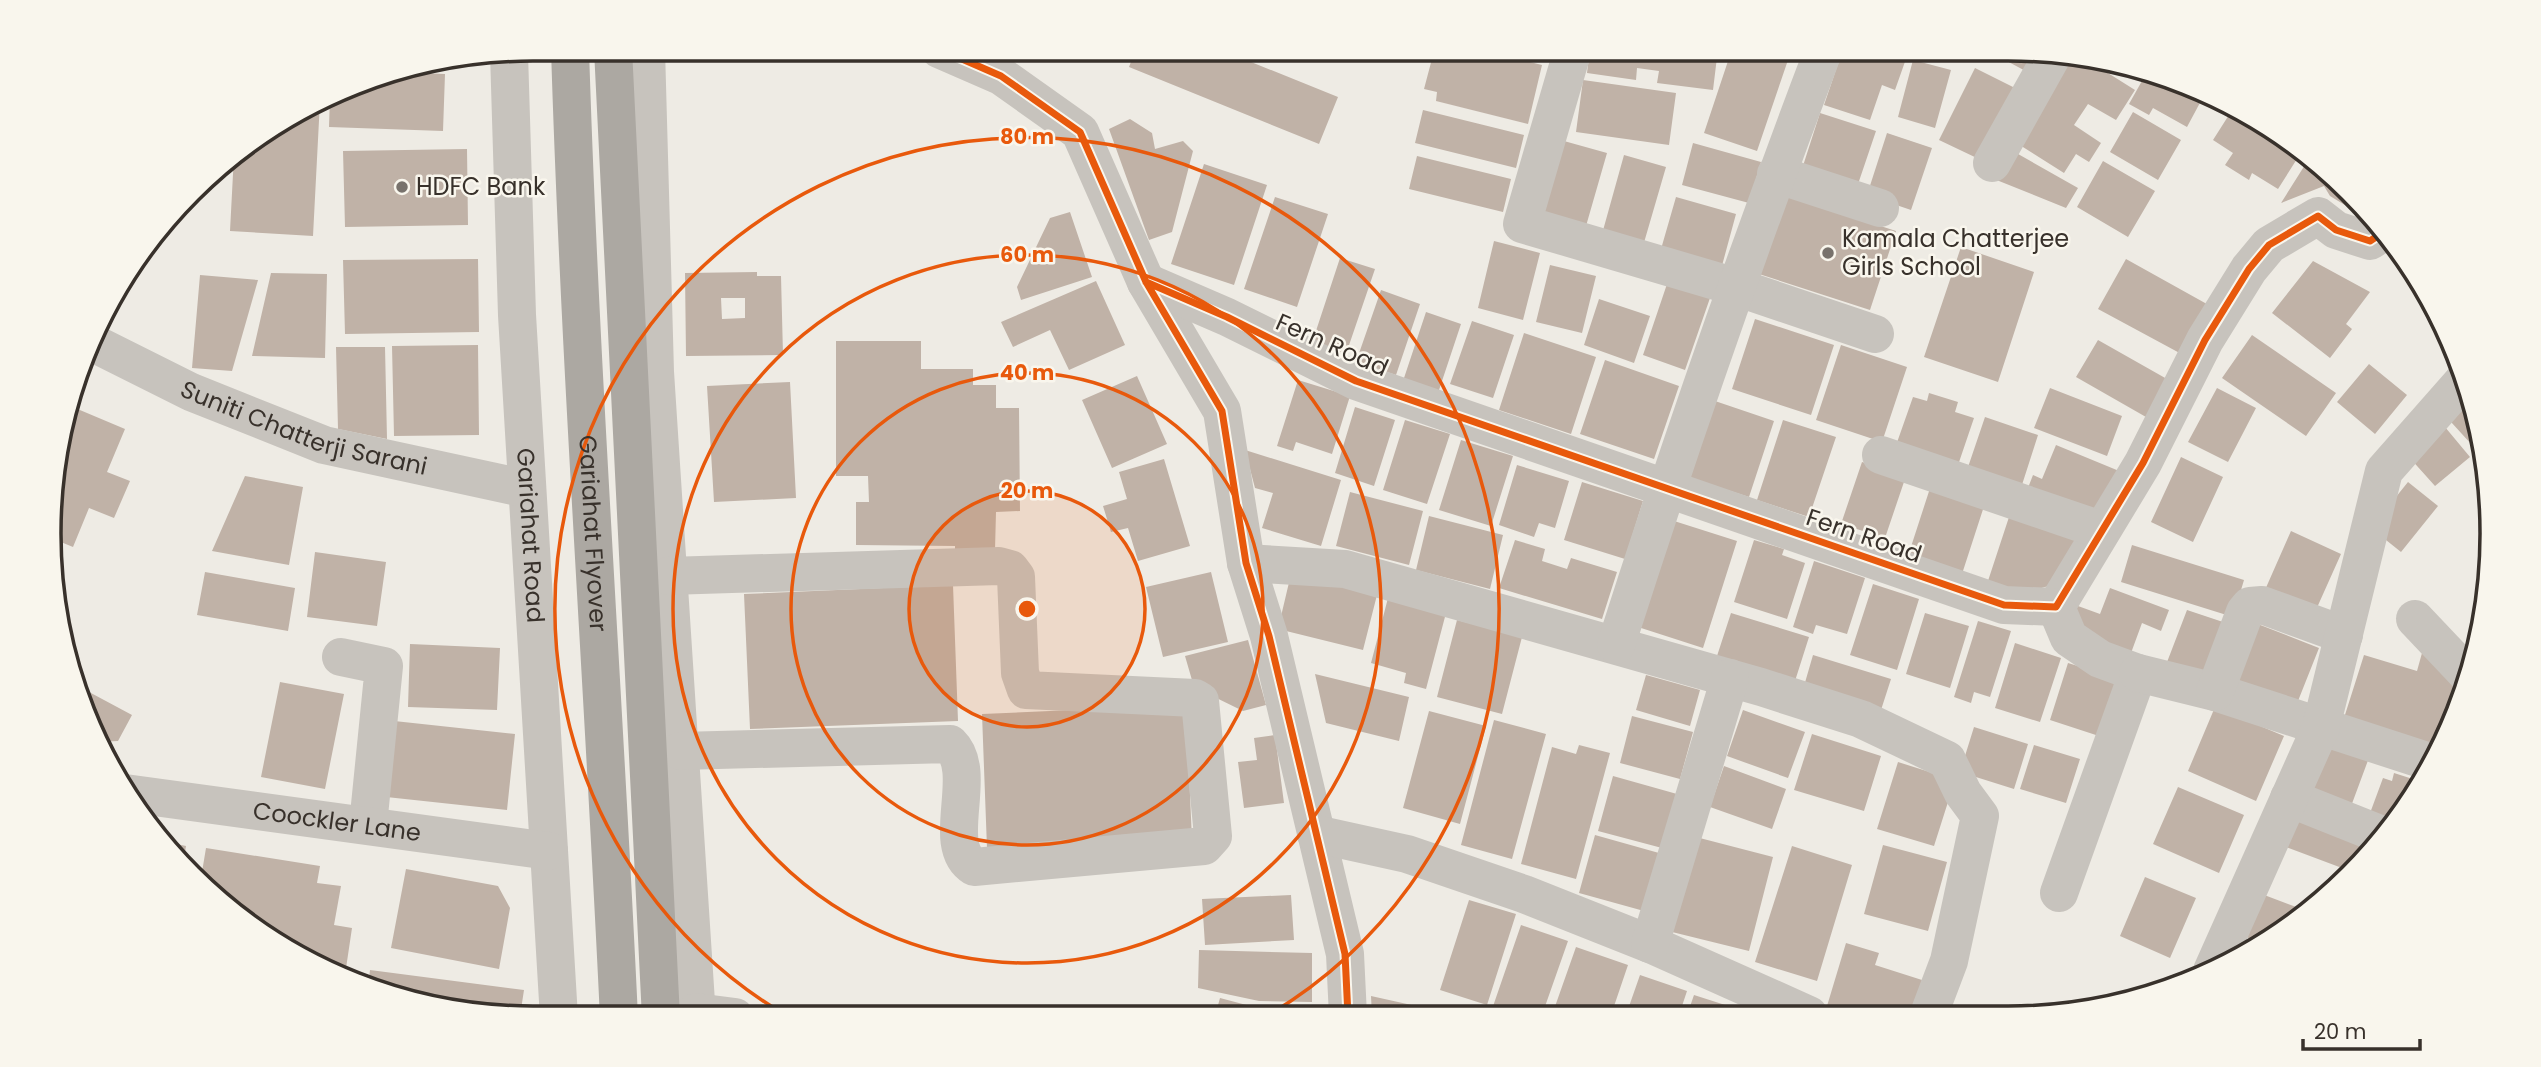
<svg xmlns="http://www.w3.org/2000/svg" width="2541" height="1067" font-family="Poppins,sans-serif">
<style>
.building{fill:#c0b2a7;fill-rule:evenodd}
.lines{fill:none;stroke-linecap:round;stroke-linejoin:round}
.minor{stroke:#c7c3bd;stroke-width:38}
.major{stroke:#aca8a2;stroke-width:38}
.cycleway-casing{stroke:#f9f6ed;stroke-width:11}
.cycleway{stroke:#e8590c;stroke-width:7}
.ring{fill:none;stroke:#e8590c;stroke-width:3.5}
.poi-dot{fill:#78726c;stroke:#f9f6ed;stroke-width:2.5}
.labels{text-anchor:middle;stroke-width:5;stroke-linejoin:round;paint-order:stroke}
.poi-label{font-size:24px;fill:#38312b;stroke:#f9f6ed;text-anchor:start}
.street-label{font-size:24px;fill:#38312b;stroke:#f9f6ed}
.rim{fill:none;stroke:#38312b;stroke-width:3.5}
.centre{fill:#e8590c;stroke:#f9f6ed;stroke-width:3.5}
.ring-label{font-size:21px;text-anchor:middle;font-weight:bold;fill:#e8590c;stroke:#f9f6ed;stroke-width:5;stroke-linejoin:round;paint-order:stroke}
</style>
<rect width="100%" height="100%" fill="#eeebe4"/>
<path class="building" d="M1136 49H1219L1338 97 1319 144 1129 67Z
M1450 49H1478L1542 65 1528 124 1436 101 1437 92 1424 89 1433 55 1448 58Z
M1518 49H1552L1550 58Z
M1590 49H1718L1713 90 1657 83 1659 71 1637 68 1636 80 1587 73Z
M1732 49H1756L1788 60 1757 151 1704 133Z
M1843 49H1886L1907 56 1895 90 1882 85 1870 120 1824 105Z
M1918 49H1961L1957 60Z
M1991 49H2008L2044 55 2033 75 1990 52Z
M2068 59 2092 63 2135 90 2116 120 2088 104 2074 125 2101 143 2089 162 2076 154 2064 173 2015 142Z
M1913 60 1951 70 1935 128 1898 117Z
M1975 68 2017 89 1981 160 1939 140Z
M394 72 445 74 443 131 329 127 330 96 377 75Z
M2147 72 2163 75 2213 97 2210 104 2202 99 2187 127 2153 108 2149 115 2129 104Z
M1583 80 1676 93 1669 145 1576 132Z
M320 101 313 236 230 231 234 155 292 114Z
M2234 107 2249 114 2302 151 2278 189 2252 173 2249 180 2225 165 2233 153 2213 140Z
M1423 110 1524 135 1516 168 1415 143Z
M2133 112 2181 140 2158 180 2110 152Z
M1820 113 1876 131 1856 190 1801 172Z
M1130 119 1152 133 1155 149 1183 141 1193 151 1172 232 1149 240 1109 129Z
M1887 133 1932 148 1911 210 1867 195Z
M1564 141 1607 153 1586 226 1543 213Z
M1693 143 1761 162 1749 203 1682 185Z
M467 149 468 225 345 227 343 151Z
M2011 150 2078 188 2066 208 1994 179Z
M1624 155 1666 167 1643 246 1602 234Z
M1417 156 1511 179 1503 212 1409 189Z
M2310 157 2327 169 2373 219 2371 221 2330 196 2324 186 2281 203Z
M2103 161 2155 191 2128 237 2077 207Z
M1204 164 1267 185 1234 285 1171 264Z
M1785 195 1896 231 1870 310 1759 274Z
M1275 197 1328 214 1297 307 1244 289Z
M1676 197 1736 214 1720 273 1659 256Z
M1070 212 1092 277 1021 300 1017 287 1050 218Z
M1494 241 1540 253 1523 320 1478 308Z
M1961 247 2034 272 1998 382 1924 357Z
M1340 258 1375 269 1346 354 1312 343Z
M478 259 479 332 345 334 343 260Z
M2126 259 2214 308 2187 357 2098 309Z
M2313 261 2370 292 2346 324 2352 329 2330 358 2272 313Z
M1550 265 1596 276 1582 333 1536 322Z
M757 272V276H781L783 355 686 356 685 273ZM721 298H745V318L722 319Z
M271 273 327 274 325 358 252 356Z
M200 275 258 280 232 371 192 368Z
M1096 281 1125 345 1069 370 1050 330 1013 347 1001 322Z
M1667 284 1710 298 1685 370 1643 355Z
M1381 290 1420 304 1396 375 1356 362Z
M2426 293 2442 319 2445 326 2418 301Z
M1599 299 1650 316 1634 363 1584 345Z
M1426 312 1461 324 1438 393 1403 381Z
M1755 319 1834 345 1811 415 1732 389Z
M1472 321 1514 335 1493 398 1450 384Z
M1524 333 1596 357 1571 434 1499 410Z
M2252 335 2336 393 2306 436 2222 378Z
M2098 340 2174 383 2153 421 2076 377Z
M836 341H921V369H973V385H996V408H1019L1020 511 996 512 995 550 955 557V546L856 545V502H869L868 476H836Z
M478 345 479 435 394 436 392 346Z
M1841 345 1907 367 1882 442 1816 420Z
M336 347H385L387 439 338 429Z
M1605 360 1679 386 1654 459 1580 434Z
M2369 364 2407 395 2375 434 2337 402Z
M1137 376 1167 444 1112 468 1082 400Z
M1298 380 1350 396 1332 454 1296 442 1293 451 1277 446Z
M790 382 796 498 714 502 707 386Z
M2467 387 2475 408 2480 438 2472 445 2441 411Z
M2050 388 2122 416 2107 456 2034 428Z
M2217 388 2256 408 2228 462 2188 442Z
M1929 393 1958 402 1955 412 1974 418 1956 471 1894 451 1913 397 1927 401Z
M1715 401 1774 421 1749 497 1690 478Z
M68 405 125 429 107 472 130 481 114 518 89 508 73 547 56 540 53 470Z
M1355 407 1395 420 1374 486 1335 473Z
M1985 417 2038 435 2020 491 1966 473Z
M1405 420 1450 434 1427 504 1383 490Z
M1783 420 1836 437 1809 517 1757 500Z
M2445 427 2470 457 2435 486 2409 457Z
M1461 440 1513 456 1491 526 1439 510Z
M2056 445 2124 473 2088 518 2026 493 2033 475 2042 479Z
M1245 450 1341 480 1321 546 1262 528 1273 493 1255 488Z
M2181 457 2223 477 2193 542 2151 522Z
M1164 459 1190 546 1138 561 1128 528 1111 532 1103 506 1127 499 1119 472Z
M1862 462 1906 476 1885 538 1841 524Z
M1517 465 1569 481 1555 528 1539 523 1534 537 1499 525Z
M245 476 303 487 289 565 212 551Z
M1933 479 1987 497 1962 574 1908 556Z
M1582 482 1643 501 1625 559 1564 540Z
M2408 482 2438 506 2401 552 2371 528Z
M1350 492 1423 511 1409 565 1336 546Z
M2010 514 2083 538 2052 585 2013 596 1986 587Z
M1429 516 1503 535 1490 589 1416 570Z
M1671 520 1737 541 1703 648 1638 627Z
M2291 531 2341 554 2311 621 2261 599Z
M1515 540 1545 549 1542 561 1567 569 1571 558 1617 572 1602 619 1499 588Z
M1754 540 1784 549 1782 555 1805 563 1787 619 1734 602Z
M2132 545 2244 580 2233 617 2121 582Z
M315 552 386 562 377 626 307 617Z
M1814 561 1865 578 1847 634 1816 625 1813 634 1793 627Z
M205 572 295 588 288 631 197 615Z
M1211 572 1228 642 1163 657 1146 587Z
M1291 574 1377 595 1363 650 1278 629Z
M1873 584 1919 599 1897 670 1850 655Z
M953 585 958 721 750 729 744 594Z
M2110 588 2169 610 2161 631 2142 623 2131 653 2072 631 2064 616 2078 606 2100 614Z
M1388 598 1446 613 1426 689 1404 683 1406 673 1371 663Z
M2187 610 2229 624 2205 684 2164 670Z
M1731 613 1809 637 1795 681 1717 656Z
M1925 613 1969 626 1950 688 1906 674Z
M1457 620 1522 637 1502 714 1437 697Z
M1978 621 2011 631 1990 697 1974 692 1971 703 1954 697Z
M2250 621 2319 648 2296 706 2227 679Z
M1248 640 1266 705 1243 711 1194 687 1185 656Z
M2015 643 2061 658 2040 722 1995 708Z
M410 644 500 648 497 710 408 707Z
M2422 653 2466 689 2438 747 2344 718 2364 655 2417 671Z
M1813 655 1891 679 1881 710 1804 686Z
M2068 663 2120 679 2102 737 2050 720Z
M1315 674 1409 697 1399 741 1326 723Z
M1646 675 1700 690 1690 726 1636 710Z
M280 682 344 694 325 789 261 777Z
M76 685 132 715 118 741 98 742 86 719Z
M1186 705 1192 840 987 848 982 714Z
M2215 707 2284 736 2256 801 2188 771Z
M1743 710 1805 732 1788 778 1727 756Z
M1429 711 1486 726 1460 824 1403 808Z
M1632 716 1693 732 1680 779 1620 763Z
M385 720 515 734 507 810 377 796Z
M1494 720 1546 734 1512 859 1461 845Z
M1974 727 2028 744 2014 789 1960 772Z
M1812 734 1881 756 1864 811 1794 790Z
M1275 735 1284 803 1244 808 1238 762 1257 760 1254 738Z
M2326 738 2370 755 2350 809 2306 792Z
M1579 745 1610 753 1576 879 1521 864 1552 747 1576 754Z
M2034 745 2080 759 2066 803 2020 789Z
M1898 762 1955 780 1934 846 1877 829Z
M1724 766 1786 789 1772 829 1710 807Z
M2394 773 2419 781 2422 773 2425 774 2411 802 2385 831 2366 824 2383 778 2392 781Z
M1613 776 1677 794 1662 848 1598 831Z
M2178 787 2244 815 2219 873 2153 844Z
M2298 804 2373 831 2363 856 2350 871 2283 846Z
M1595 835 1659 853 1644 911 1579 893Z
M1692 836 1773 857 1749 951 1668 931Z
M167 842 186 846 184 859Z
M1883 845 1947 862 1928 931 1864 914Z
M1792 846 1852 865 1817 981 1755 962Z
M206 848 320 866 317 883 341 886 334 925 352 928 345 975 238 918 201 878Z
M406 869 498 886 510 908 499 969 391 948Z
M2145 877 2196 898 2170 958 2120 936Z
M2259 893 2307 911 2260 942 2243 936Z
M1291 895 1294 940 1205 945 1202 899Z
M1469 900 1516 914 1487 1005 1440 990Z
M1521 925 1568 941 1542 1015H1490Z
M1846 943 1879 953 1875 965 1922 980 1911 1014H1852L1827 1006Z
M1576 947 1628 965 1611 1015H1552Z
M1199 950 1312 953V1002L1259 1001 1198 988Z
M370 970 524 990 520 1016 378 992 368 987Z
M1640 975 1687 991 1679 1015H1626Z
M1694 995 1747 1012 1746 1015H1687Z
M1371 996 1443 1012 1442 1016H1372Z
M1220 998 1254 1007 1251 1016H1215Z"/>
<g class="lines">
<g class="minor">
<path d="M646 49 655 372 697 1018"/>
<path d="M939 49 1001 76 1080 132 1146 282 1222 411 1246 563 1269 636 1345 954 1348 1016"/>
<path d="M1573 49 1522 224 1736 287 1875 334"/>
<path id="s1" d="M509 53 517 315 559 1018"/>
<path d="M1992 163 2052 56"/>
<path d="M1776 174 1880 208"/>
<path d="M1146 282 1227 317 1356 381 2004 605 2056 607 2143 463 2205 340 2249 269 2269 245 2318 216 2336 230 2370 241 2385 231"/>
<path id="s2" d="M91 342 191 392 324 445 527 489"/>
<path d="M1881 455 2101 530"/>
<path d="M1246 563 1345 569 1761 687 1861 719 1947 760 1963 793 1980 816 1949 961 1929 1014"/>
<path d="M668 576 999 566 1010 569 1016 577 1020 673 1026 690 1195 698 1200 701 1213 836 1204 846 974 867C939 845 980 773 950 744L680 751"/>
<path d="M2056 607 2069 638 2100 659 2138 673 2059 893"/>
<path d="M2415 619 2469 676"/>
<path d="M1616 645C1680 445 1749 246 1824 49"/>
<path d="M341 657 384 666 368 825"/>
<path d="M2138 673 2215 692 2430 762"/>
<path d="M2215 692 2245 612 2250 606 2262 605 2344 635"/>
<path id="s3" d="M125 793 549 851"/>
<path d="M2289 798 2382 835"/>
<path d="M1316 834 1407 854 1524 894 1650 944 1809 1015"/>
<path d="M1650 944 1730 678"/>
<path d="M2212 971 2321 727 2384 471 2465 379"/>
<path d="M696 1012 735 1017"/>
</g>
<g class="major">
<path id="s4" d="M570 49C580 372 604 695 619 1018"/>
<path d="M613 49C627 372 644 695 661 1018"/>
</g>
<defs>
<path id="cycleway" d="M939 49 1001 76 1080 132 1146 282 1222 411 1246 563 1269 636 1345 954 1348 1016
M1146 282 1227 317 1356 381 2004 605 2056 607 2143 463 2205 340 2249 269 2269 245 2318 216 2336 230 2370 241 2385 231"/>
</defs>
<use href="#cycleway" class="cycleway-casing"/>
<use href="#cycleway" class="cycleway"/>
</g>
<circle cx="1027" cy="609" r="118" fill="#e8590c" fill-opacity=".12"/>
<g class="ring">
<circle cx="1027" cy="609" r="118"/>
<circle cx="1027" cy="609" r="236"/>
<circle cx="1027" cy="609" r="354"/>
<path d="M787 1016A472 472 0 1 1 1267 1016"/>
</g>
<g class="poi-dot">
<circle cx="402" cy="187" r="7"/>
<circle cx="1828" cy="253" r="7"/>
</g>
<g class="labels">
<g class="poi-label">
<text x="416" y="195">HDFC Bank</text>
<text x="1842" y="247">Kamala Chatterjee<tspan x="1842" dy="28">Girls School</tspan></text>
</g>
<g class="street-label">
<text transform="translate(1332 345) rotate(24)" y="8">Fern Road</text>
<text dy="8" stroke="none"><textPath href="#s2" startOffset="231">Suniti Chatterji Sarani</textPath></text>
<text dy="8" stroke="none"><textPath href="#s4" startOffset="485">Gariahat Flyover</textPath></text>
<text dy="8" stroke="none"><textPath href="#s1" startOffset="483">Gariahat Road</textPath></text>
<text transform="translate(1864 536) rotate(19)" y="8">Fern Road</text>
<text dy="8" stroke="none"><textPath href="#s3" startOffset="214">Coockler Lane</textPath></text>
</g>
</g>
<path d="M0 0H2541V1067H0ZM533 61H2008A472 472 0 0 1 2480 533V534A472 472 0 0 1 2008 1006H533A472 472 0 0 1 61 534V533A472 472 0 0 1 533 61Z" fill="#f9f6ed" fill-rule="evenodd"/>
<path class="rim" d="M533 61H2008A472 472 0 0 1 2480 533V534A472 472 0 0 1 2008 1006H533A472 472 0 0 1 61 534V533A472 472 0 0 1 533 61Z"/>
<circle cx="1027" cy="609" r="10" class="centre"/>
<g class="ring-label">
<text x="1027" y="144">80 m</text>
<text x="1027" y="262">60 m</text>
<text x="1027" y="380">40 m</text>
<text x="1027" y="498">20 m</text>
</g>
<path d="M2303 1039v10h117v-10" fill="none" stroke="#38312b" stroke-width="3.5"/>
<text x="2314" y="1039" font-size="21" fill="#38312b" stroke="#f9f6ed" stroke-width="5" paint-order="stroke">20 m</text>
</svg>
